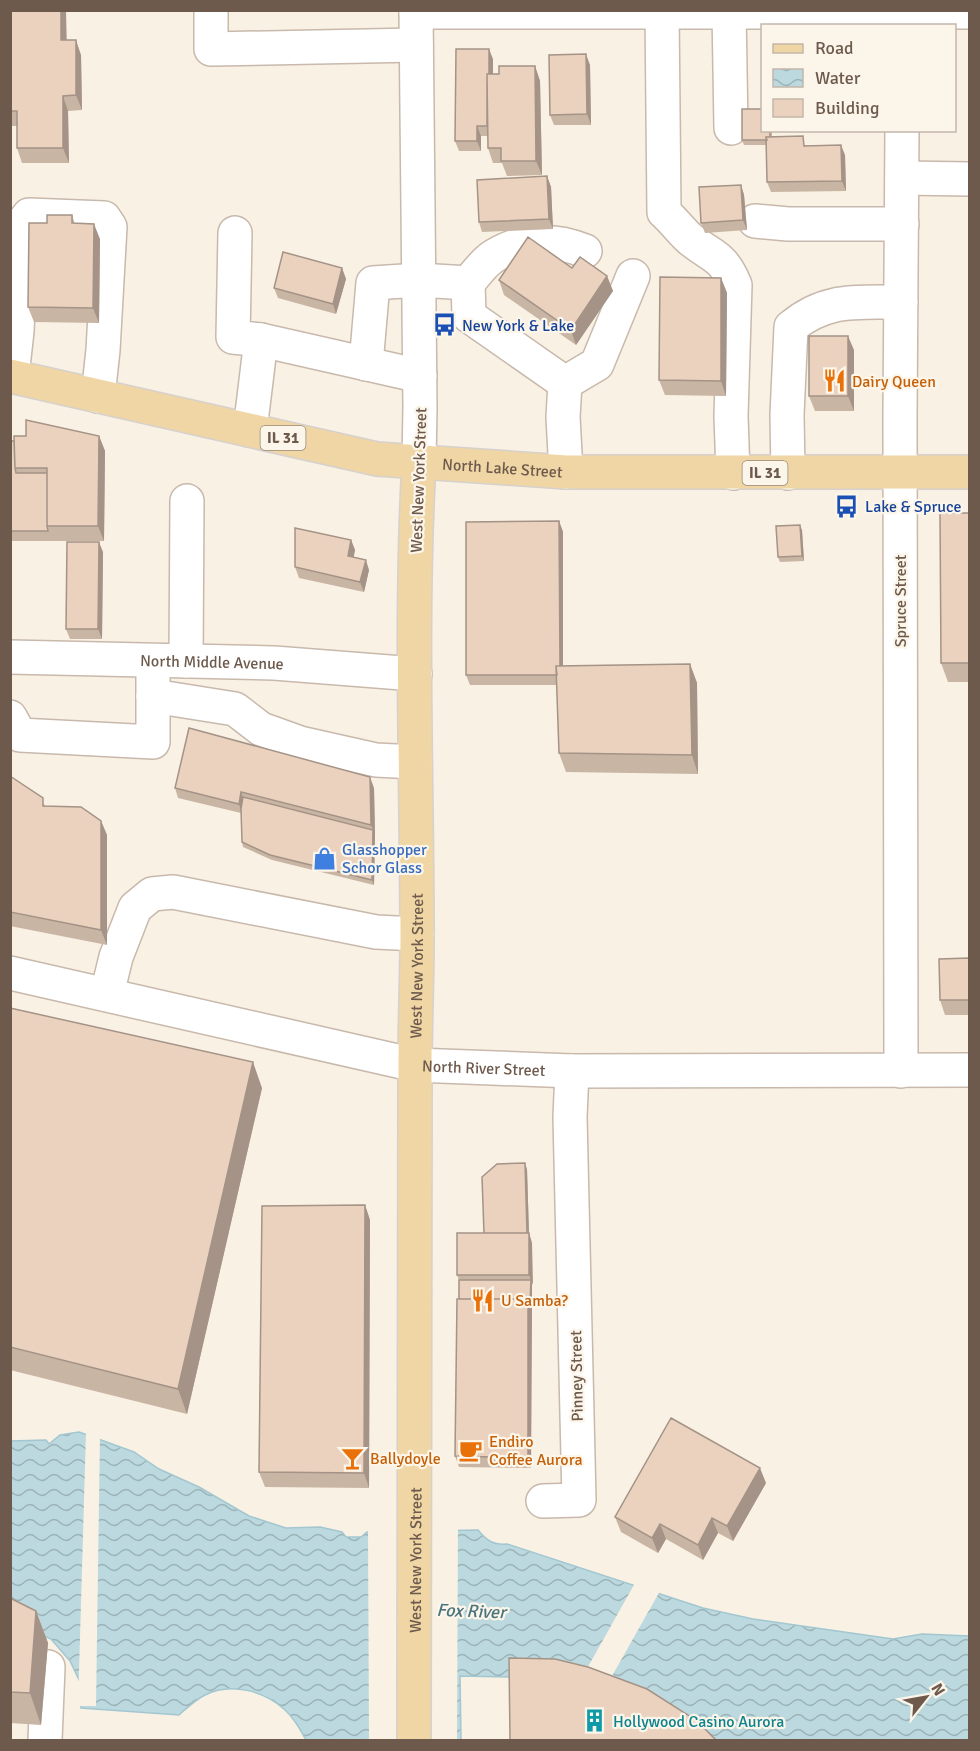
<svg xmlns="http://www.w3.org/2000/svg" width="980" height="1751" font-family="Signika,sans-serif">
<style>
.water{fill:url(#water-waves);stroke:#a3c7d0;stroke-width:1.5}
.pier{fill:#f9f1e4}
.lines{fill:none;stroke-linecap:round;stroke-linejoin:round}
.minor-casing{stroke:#c8b9ac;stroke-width:36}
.major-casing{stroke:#d6d1cd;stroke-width:36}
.minor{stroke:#fff;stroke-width:33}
.major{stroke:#efd6a4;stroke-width:33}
.wall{fill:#c9b5a4}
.shaded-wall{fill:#a49386}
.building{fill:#ead2bf;stroke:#a49386;stroke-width:1.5}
.labels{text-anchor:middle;stroke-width:4.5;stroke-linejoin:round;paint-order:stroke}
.shield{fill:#fcf5e9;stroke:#98887c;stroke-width:1.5}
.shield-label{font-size:15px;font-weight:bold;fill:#6d5a4d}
.transit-label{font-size:16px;fill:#164399;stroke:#fcf5e9;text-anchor:start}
.food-label{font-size:16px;fill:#c56008;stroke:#fcf5e9;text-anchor:start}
.street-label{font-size:16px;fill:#6d5a4d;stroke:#fcf5e9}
.shop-label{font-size:16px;fill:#366cbe;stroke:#fcf5e9;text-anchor:start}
.culture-label{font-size:16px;fill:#0d838f;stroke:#fcf5e9;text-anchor:start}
.water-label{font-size:18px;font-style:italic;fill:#4a747e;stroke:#fcf5e9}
</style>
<defs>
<pattern id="water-waves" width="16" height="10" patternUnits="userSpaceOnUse" patternTransform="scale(1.5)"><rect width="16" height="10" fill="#bbd9df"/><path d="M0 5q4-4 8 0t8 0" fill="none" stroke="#9cb3b7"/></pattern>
</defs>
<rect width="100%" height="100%" fill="#f9f1e4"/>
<path class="water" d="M79 1432 134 1452 159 1469 199 1487 249 1516 286 1528 320 1527 342 1532 346 1537H361L367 1532 478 1530C487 1541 493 1545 507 1544L703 1608 753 1619 893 1639 922 1634 969 1636V1740H703L562 1678 460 1676 461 1740H306C300 1729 294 1718 284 1709 264 1691 231 1682 205 1695 195 1700 187 1708 179 1715L81 1708V1684L70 1661 51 1639 11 1621V1441L46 1440 49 1444 60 1435Z"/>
<path class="pier" d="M86 1432 100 1436 96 1706H78Z
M458 1528 457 1740H369L368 1529Z
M635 1583 660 1591 603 1692 580 1681Z"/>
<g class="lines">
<defs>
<g id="minor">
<path d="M211 10V49L416 45"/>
<path d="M416 10 420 407 419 462"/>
<path d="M662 11 664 212C673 220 681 231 690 239 713 258 722 254 735 285L731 416 733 473"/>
<path d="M729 11 731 128"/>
<path d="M416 12H970"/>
<path d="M902 178 970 179"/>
<path d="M755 221 788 224H902"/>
<path d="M235 233 233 337 261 340 250 430"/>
<path d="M468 283 469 316 565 383"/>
<path d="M261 340 420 376"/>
<path d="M366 364 373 283 419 280 468 283C476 274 484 262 494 256 523 238 556 239 585 251"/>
<path d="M12 376 17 331 22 224 29 215 104 218 110 227 103 350 98 396"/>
<path d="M566 472 563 417 565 383 597 364 633 276"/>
<path d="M788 473 787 415 791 327C827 297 858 303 901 302"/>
<path id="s1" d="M10 657 274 663 415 674"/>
<path d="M186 661 187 501"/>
<path d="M153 696 235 709 261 729 300 743 376 760 415 762"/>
<path d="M10 717 20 735 153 742V675"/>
<path id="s2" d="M10 973 415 1065 572 1071 970 1070"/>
<path d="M107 994 116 957 135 908 152 894 173 892 376 932 417 934"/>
<path d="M901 1071 900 417 902 130"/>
<path d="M543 1501 579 1500 570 1117 572 1071"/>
<path d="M45 1740 48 1667"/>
</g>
<g id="major">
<path id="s3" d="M10 376 377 459 566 472H970"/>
<path id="s4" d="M414 1740C416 1516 416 1291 415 1066 415 1023 417 980 417 938 417 779 410 620 419 462"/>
</g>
</defs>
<use href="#minor" class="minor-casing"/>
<use href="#major" class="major-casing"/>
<use href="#minor" class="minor"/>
<use href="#major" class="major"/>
</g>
<path class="wall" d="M10 10H66V40L81 55 82 110 68 111 69 163H22L17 148V126H10Z
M493 59V74H499L535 66 540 81 542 175 507 176 502 163H493L488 148V136H481V151H459L455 141Z
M590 65 591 125H554L550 115Z
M762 130H772V137L845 155 846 191 771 192 767 182V145H744L742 140Z
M547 176 551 187 553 229 482 232 479 222Z
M741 185 744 195 747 230 705 233 701 223Z
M72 215 75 224 100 239 99 323 34 322 28 307 47 223Z
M342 268 346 279 336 314 278 298 274 288Z
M572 268 607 276 613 291 576 345 504 295 499 280Z
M721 278 727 293 726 396 665 395 659 380Z
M854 350V411H815L809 396Z
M99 436 105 451 104 541H10V441Z
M969 513V682H948L941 663Z
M559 521 563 532V666L690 664 697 683 698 774 566 772 559 753 557 685H470L466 675Z
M802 530 804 561 780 562 778 557Z
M351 540 355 550 353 557 369 570 364 592 299 578 295 567Z
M103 552 102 639H70L66 629Z
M10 776 46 806 101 821 107 835V945L10 926Z
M175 788H374L375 835 374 885 272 860 243 847 242 842 241 813 178 798Z
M969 958V1015H945L940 1000Z
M10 1008 262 1088 187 1414 10 1370Z
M527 1169 529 1233 532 1243 531 1468 459 1467 455 1456 459 1280 457 1275Z
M365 1205 370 1220 369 1488 265 1487 259 1472Z
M766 1483 733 1541 718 1533 703 1560 666 1539 658 1553 621 1532 615 1517Z
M10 1598 36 1611 48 1643 41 1725 10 1723Z"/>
<path class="shaded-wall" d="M61 10H66L67 55 61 40Z
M76 40 81 55 82 110 76 95Z
M489 49 493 59V136L489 126Z
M586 54 590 65 591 125 587 114Z
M535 66 540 81 542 175 536 161Z
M63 96 68 111 69 163 63 148Z
M477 126 481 136V151L477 141Z
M841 145 845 155 846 191 842 181Z
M547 176 551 187 553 229 549 219Z
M741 185 744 195 747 230 743 220Z
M10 220 12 224V323L10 318Z
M94 224 100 239 99 323 93 308Z
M342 268 346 279 336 314 333 304Z
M607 276 613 291 576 345 571 330Z
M721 278 727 293 726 396 721 381Z
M848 336 854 350V411L848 396Z
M99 436 105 451 104 541 98 526Z
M559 521 563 532V685L560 675Z
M800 525 802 530 804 561 802 556Z
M351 540 355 550 352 566 348 556Z
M99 542 103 552 102 639 98 629Z
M366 560 369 570 364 592 360 582Z
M690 664 697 683 698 774 692 755Z
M370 777 374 788 375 835 374 885 372 880 373 830 371 825Z
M241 792 245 803 242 814 239 804Z
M101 821 107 835V945L101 930Z
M253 1062 262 1088 187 1414 178 1389Z
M525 1163 527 1169 529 1234V1233L532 1243 533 1285 529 1275Z
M365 1205 370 1220 369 1488 364 1473Z
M531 1280 532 1285V1309L530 1304Z
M528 1299 532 1309 531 1468 528 1458Z
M760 1468 766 1483 733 1541 727 1526Z
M712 1518 718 1533 703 1560 698 1545Z
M660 1524 666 1539 658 1553 652 1538Z
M36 1611 48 1643 41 1725 30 1693Z"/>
<path class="building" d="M10 10H61V40H76V95L63 96V148H17V111H10Z
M456 49H489V74H487V126H477V141H455Z
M586 54 587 114 550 115 549 55Z
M499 66H535L536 161H501V148H488L487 74H499Z
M742 109H762V130H770V137H766L767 140H742Z
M803 136 804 146 841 145 842 181 767 182 766 137Z
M547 176 549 219 479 222 477 180Z
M741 185 743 220 701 223 699 187Z
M47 215H72V223L94 224 93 308 28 307 29 223H47Z
M528 237 572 268 580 257 607 276 571 330 499 280Z
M283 252 342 268 333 304 274 288Z
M660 277 721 278V381L659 380Z
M809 336H848V396H809Z
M26 420 99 436 98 526H47V468H15L14 436H26Z
M10 441H14L15 468 16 473H47V526L48 531H10Z
M940 513H969V663H941Z
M559 521 560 666H556L557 675H466V522Z
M800 525 802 556 778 557 776 526Z
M295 528 351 540 348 556 366 560 360 582 295 567Z
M67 542H99L98 629H66Z
M690 664 692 755 559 753 556 666Z
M189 728 370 777 371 825 241 792 239 804 175 788Z
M10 776 43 798V806L81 807 101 821V930L10 912Z
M243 797 373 830 372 880 270 855 242 842 241 809Z
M969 958V1000H940L939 959Z
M10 1008 253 1062 178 1389 10 1347Z
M525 1163 527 1233H484L482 1177 497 1164Z
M365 1205 364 1473 259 1472 262 1206Z
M457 1233H529V1275H457Z
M459 1280H531L530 1304 528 1299H459Z
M457 1299H528V1458L455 1456Z
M671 1418 760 1468 727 1526 712 1518 698 1545 660 1524 652 1538 615 1517Z
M10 1598 36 1611 30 1693 10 1692Z
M509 1658 555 1659 588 1667 647 1689 688 1715 706 1730 716 1740H510Z"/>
<defs>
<symbol id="bus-bare" viewBox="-9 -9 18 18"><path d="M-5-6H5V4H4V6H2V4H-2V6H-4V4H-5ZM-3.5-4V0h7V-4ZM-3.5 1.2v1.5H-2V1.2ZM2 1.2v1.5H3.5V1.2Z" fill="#1a4fb4" stroke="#fcf5e9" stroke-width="2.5" paint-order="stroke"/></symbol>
<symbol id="restaurant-bare" viewBox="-9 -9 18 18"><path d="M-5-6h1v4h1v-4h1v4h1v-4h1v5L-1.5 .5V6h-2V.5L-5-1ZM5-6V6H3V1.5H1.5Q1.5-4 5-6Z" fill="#e8710a" stroke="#fcf5e9" stroke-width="2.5" paint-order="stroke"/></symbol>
<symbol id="shop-bare" viewBox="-9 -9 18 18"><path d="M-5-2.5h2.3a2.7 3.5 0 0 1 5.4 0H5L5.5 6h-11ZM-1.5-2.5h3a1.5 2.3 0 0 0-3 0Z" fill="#3f7fe0" stroke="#fcf5e9" stroke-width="2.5" paint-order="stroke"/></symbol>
<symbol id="cafe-bare" viewBox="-9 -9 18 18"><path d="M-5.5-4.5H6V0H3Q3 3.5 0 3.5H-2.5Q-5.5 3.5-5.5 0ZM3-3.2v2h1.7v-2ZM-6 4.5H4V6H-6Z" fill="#e8710a" stroke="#fcf5e9" stroke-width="2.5" paint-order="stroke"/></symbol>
<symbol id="bar-bare" viewBox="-9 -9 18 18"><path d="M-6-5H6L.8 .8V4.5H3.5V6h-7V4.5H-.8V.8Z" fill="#e8710a" stroke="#fcf5e9" stroke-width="2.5" paint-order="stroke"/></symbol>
<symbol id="building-bare" viewBox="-9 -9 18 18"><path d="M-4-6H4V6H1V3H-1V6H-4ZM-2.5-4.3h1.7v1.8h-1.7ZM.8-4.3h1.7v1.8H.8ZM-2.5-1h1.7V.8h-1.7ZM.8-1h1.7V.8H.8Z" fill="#0f9aa8" stroke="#fcf5e9" stroke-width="2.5" paint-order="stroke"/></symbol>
</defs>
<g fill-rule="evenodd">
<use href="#bus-bare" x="428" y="308" width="33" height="33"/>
<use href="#restaurant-bare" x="818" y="364" width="33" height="33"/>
<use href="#bus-bare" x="830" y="490" width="33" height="33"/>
<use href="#shop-bare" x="308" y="842" width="33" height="33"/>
<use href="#restaurant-bare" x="466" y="1284" width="33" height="33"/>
<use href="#cafe-bare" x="454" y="1434" width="33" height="33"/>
<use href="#bar-bare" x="336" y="1442" width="33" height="33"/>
<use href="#building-bare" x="578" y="1704" width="33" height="33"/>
</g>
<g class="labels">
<g class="shield">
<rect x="260.5" y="426" width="45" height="24" rx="4.5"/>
<rect x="742.5" y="461" width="45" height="24" rx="4.5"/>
</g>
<g class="shield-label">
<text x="283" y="443">IL 31</text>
<text x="765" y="478">IL 31</text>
</g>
<g class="transit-label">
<text x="462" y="331">New York &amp; Lake</text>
<text x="865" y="512">Lake &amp; Spruce</text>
</g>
<g class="food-label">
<text x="852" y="387">Dairy Queen</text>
<text x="501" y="1306">U Samba?</text>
<text x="489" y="1447">Endiro<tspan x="489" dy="18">Coffee Aurora</tspan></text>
<text x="370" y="1464">Ballydoyle</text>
</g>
<g class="street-label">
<text dy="6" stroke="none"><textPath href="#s3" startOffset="502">North Lake Street</textPath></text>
<text transform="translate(418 480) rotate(-88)" y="6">West New York Street</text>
<text transform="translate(900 601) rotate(-90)" y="6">Spruce Street</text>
<text dy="6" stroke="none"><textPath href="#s1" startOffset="202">North Middle Avenue</textPath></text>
<text dy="6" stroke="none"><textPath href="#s4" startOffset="774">West New York Street</textPath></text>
<text dy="6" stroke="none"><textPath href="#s2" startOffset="484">North River Street</textPath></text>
<text transform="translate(576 1376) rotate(-91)" y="6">Pinney Street</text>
<text dy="6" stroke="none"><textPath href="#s4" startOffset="180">West New York Street</textPath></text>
</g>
<g class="shop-label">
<text x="342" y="855">Glasshopper<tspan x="342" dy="18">Schor Glass</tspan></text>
</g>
<g class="culture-label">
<text x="613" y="1727">Hollywood Casino Aurora</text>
</g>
<g class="water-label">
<text transform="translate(471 1611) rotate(2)" y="6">Fox River</text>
</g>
</g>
<rect width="980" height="1751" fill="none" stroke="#6d5a4d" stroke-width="24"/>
<rect x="761" y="24" width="195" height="108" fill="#fcf5e9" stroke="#c3b7ab" stroke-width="1.5"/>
<rect x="773" y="44" width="30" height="9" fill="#efd6a4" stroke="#c3b7ab" stroke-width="1.5"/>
<text x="815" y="54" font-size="18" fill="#6d5a4d">Road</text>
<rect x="773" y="69" width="30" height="18" fill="url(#water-waves)" stroke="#c3b7ab" stroke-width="1.5"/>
<text x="815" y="84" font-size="18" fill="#6d5a4d">Water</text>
<rect x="773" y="99" width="30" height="18" fill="#ead2bf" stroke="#c3b7ab" stroke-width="1.5"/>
<text x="815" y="114" font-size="18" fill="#6d5a4d">Building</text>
<g transform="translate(926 1697) rotate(59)" stroke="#fcf5e9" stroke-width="4.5" paint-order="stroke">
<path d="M0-4.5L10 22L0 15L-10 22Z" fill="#6d5a4d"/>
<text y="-9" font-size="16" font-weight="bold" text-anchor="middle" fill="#6d5a4d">N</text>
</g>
</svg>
